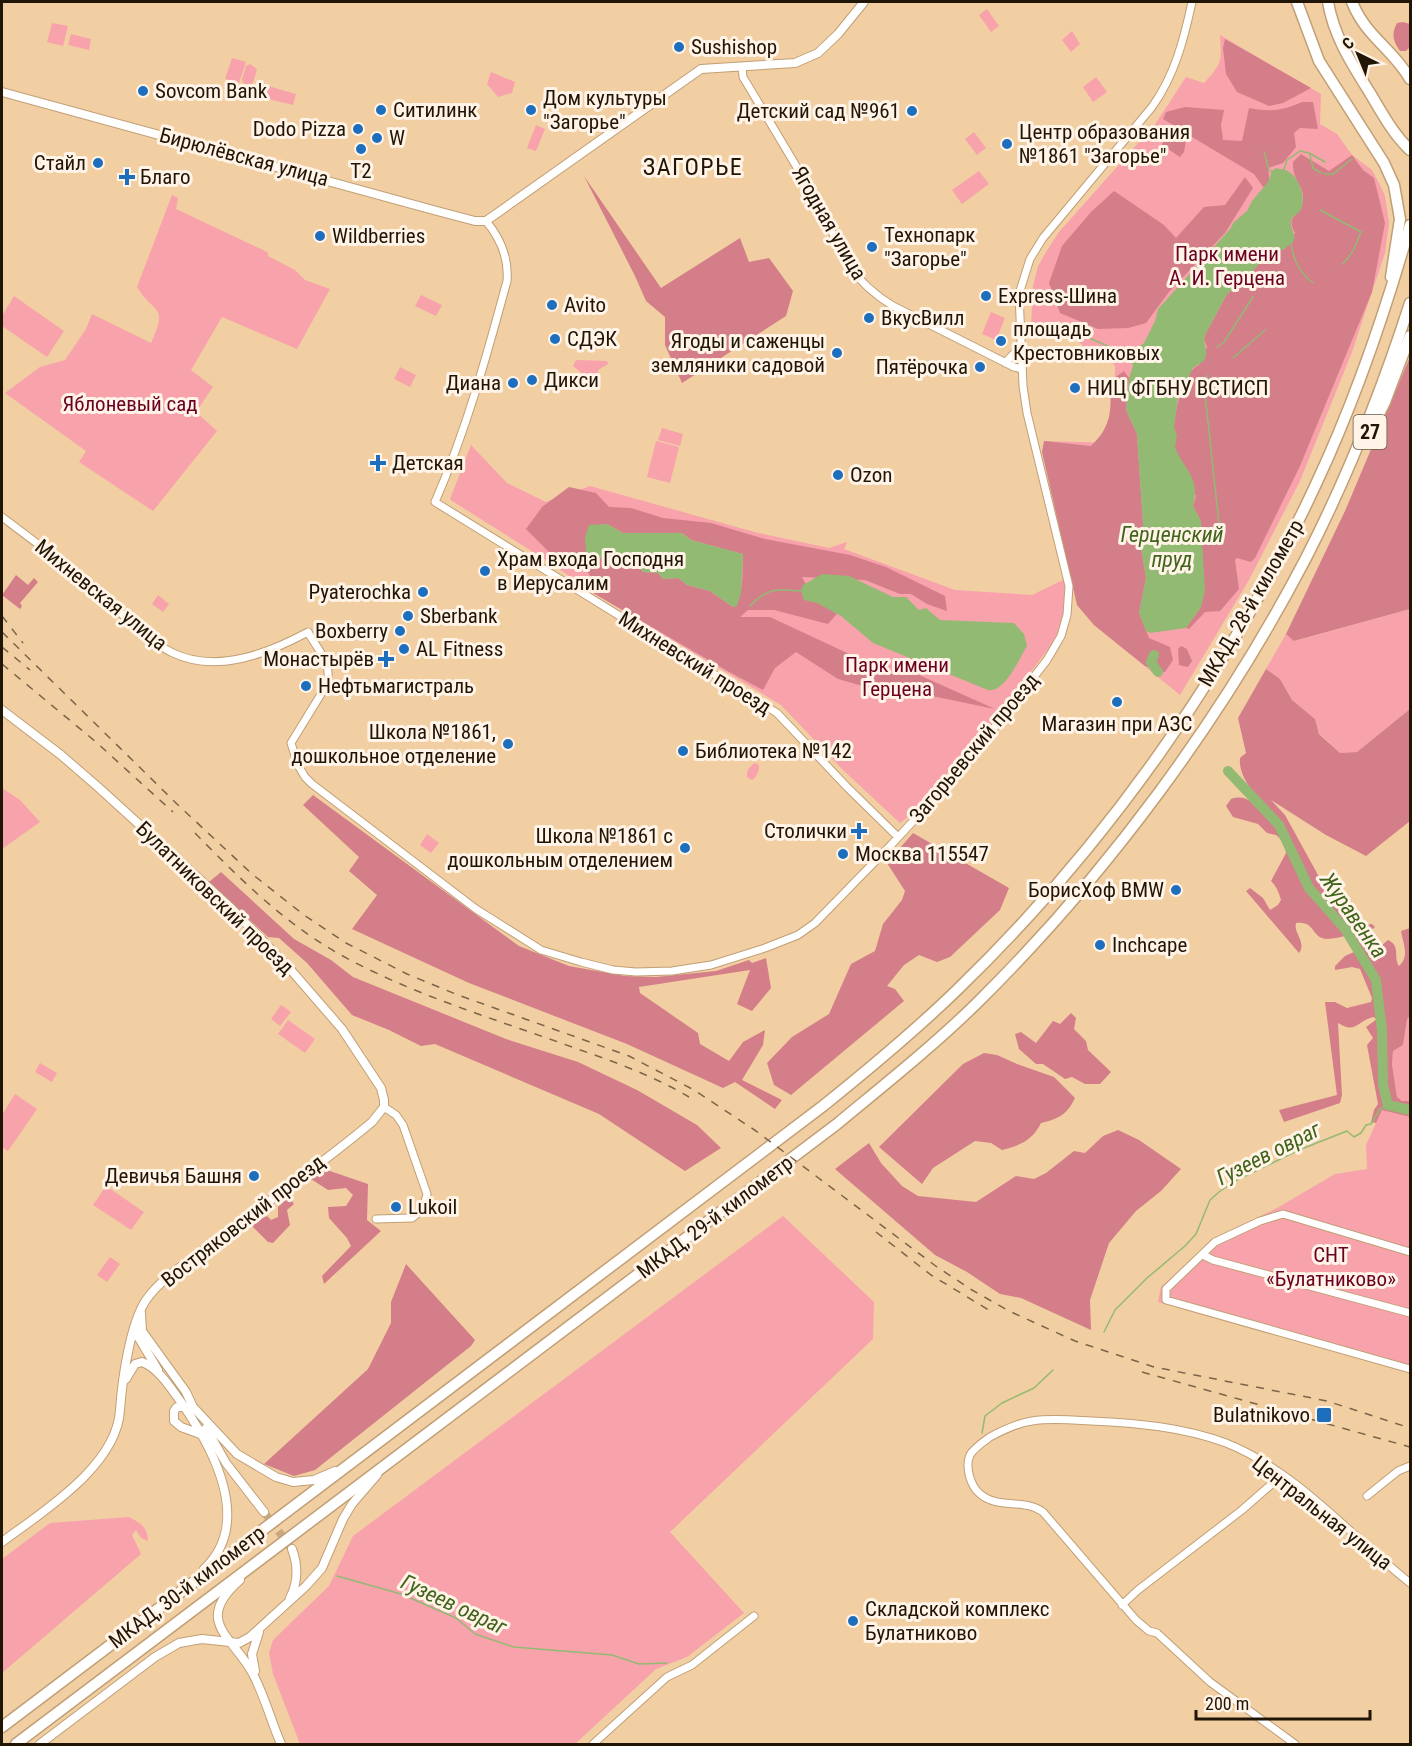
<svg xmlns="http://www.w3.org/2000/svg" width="1412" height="1746" font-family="'Roboto Condensed',sans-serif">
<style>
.green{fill:#f8a2ac}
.forest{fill:#d37e89;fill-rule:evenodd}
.water{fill:#93ba73}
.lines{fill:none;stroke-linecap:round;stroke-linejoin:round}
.stream{stroke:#93ba73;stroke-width:1.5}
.river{stroke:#93ba73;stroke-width:10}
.tertiary-tunnel{stroke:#c8a983;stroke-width:8;stroke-dasharray:8 4;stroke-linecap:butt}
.minor-casing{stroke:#c19f75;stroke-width:9}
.tertiary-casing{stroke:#c19f75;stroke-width:10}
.primary-casing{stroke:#c19f75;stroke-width:13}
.trunk-casing{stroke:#c19f75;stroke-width:13}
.minor{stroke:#fff;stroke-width:7}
.tertiary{stroke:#fff;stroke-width:8}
.primary{stroke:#fff;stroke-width:10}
.trunk{stroke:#fff;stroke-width:10}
.rail{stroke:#7b6549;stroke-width:1.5;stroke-dasharray:8 8;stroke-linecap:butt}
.poi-dot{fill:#1d6ebd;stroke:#fff4e7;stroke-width:2}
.labels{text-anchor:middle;stroke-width:6;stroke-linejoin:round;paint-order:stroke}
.shield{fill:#fff4e7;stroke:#645849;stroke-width:1.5}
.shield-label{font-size:20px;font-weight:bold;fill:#211505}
.poi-label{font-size:21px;fill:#211505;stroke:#fff4e7;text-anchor:start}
.street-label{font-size:21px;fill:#211505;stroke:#fff4e7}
.park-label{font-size:21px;fill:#6b0023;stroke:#fff4e7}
.water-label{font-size:22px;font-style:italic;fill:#40641c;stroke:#fff4e7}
.quarter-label{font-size:24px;letter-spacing:1.5px;fill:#211505;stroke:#fff4e7}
</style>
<rect width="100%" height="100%" fill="#f2cea3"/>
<path class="green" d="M987 9 999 26 991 32 979 15Z
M52 23 68 26 63 46 47 42Z
M1072 31 1080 44 1071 52 1062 40Z
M71 34 91 39 89 50 68 45Z
M1220 35 1321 94 1320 124 1337 134 1352 155 1372 170 1379 183 1385 196 1389 223 1385 253 1352 352 1300 481 1249 580 1180 695 1094 625 1077 605 1080 595 1044 441 1114 443 1115 366 1102 352 1086 349 1059 321 1031 328 1033 286 1038 266 1049 247 1059 232 1156 123 1186 77 1204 83C1222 64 1222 61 1220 35Z
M232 58 246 62 239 83 225 79Z
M250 64 257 69 253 83 250 85 243 83 242 79 246 66Z
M491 72 515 82 512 93 498 97 487 84Z
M1096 77 1107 92 1093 102 1083 87Z
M268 86 296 94 293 105 264 98Z
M536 125 545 129 536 151 527 148Z
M974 132 986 148 977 155 965 139Z
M979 171 989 184 962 204 952 190Z
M172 195 178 198 176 209 265 251 268 253V256L295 270 305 280 330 289 297 349 222 317 191 370 213 387 196 412 217 431 153 511 79 462 86 451 5 393 40 367 65 360 86 329 92 314 151 343C169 304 154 315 137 287Z
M421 295 442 305 436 316 415 306Z
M14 296 64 331 47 357 2 326V316Z
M991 312 1005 318 996 340 982 334Z
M576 360 607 361 608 364 598 370 599 380 594 383 573 366Z
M400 367 416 375 410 387 394 379Z
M662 428 683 434 680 446 658 440Z
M656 441 679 447 670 483 647 477Z
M471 445 507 483 546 502 590 486 758 533 829 548 847 542 844 549 955 590 1032 595 1065 579 1064 611 1057 634 1049 648 988 728 908 817 900 823 843 770 781 705 588 590 554 565 452 501 450 499Z
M158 595 169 604 163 612 152 604Z
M1410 609V709L1357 752 1340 753 1319 733 1315 719 1292 700 1280 679 1266 669 1286 634 1295 641Z
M755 763 759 765C760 770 756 778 752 780L747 777C746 772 750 765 755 763Z
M2 788 20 800 40 822 2 849Z
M427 834 439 843 431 853 420 845Z
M281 1005 291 1012 280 1026 271 1019Z
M1410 1015V1101H1402L1397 1097 1392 1064 1393 1051 1403 1045 1407 1020Z
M288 1020 315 1039 305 1053 278 1034Z
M40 1063 57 1073 52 1082 35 1072Z
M15 1094 37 1109 8 1151 2 1147V1115Z
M1382 1110 1410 1117V1371L1158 1302 1161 1287 1215 1238 1277 1208 1335 1174 1367 1169 1366 1145Z
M106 1186 144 1212 131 1230 93 1205Z
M783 1216 874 1302 873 1339 670 1532 744 1613 687 1657 656 1669 575 1744H300L273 1674 269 1653 273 1640 329 1586 353 1536Z
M110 1257 120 1264 107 1282 97 1275Z
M129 1517C140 1523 148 1527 148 1541L141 1538 136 1530 132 1535 141 1554 2 1673V1559L50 1523Z"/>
<path class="forest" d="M1403 22 1410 24V47L1406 51H1400C1393 41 1391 34 1397 23Z
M1225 39 1311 88 1283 103 1269 106 1237 92 1226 74 1223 48Z
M1302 102H1313L1318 129 1300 128 1294 133 1296 147 1283 163 1268 168 1270 184 1263 187 1254 174 1187 134 1184 152 1180 157 1162 145 1163 142 1178 130 1183 131 1163 119 1166 112 1185 107 1224 110 1221 125 1223 140 1242 141 1249 108C1271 112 1281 111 1302 102Z
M1301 154 1329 171 1352 155 1363 170 1374 178 1385 223 1372 292 1300 466 1255 558 1251 562 1237 558 1235 560 1239 589 1220 611 1205 612 1189 629 1186 628 1201 607V522L1193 506 1196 496C1189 480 1179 464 1175 448 1170 429 1180 373 1199 365L1207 347 1204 340 1205 335 1227 294 1246 279 1271 250 1285 249 1295 233C1284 213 1303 217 1303 199 1304 186 1292 180 1293 162Z
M584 176 661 288 740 238 749 262 769 258 793 291 786 316 682 383 665 345V317L646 301 635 276Z
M1245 177 1253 188 1225 233 1169 292 1146 323 1128 328 1098 329 1060 313 1049 283 1062 246 1091 212 1114 191 1164 225 1176 238 1204 207 1225 205Z
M1410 357V609L1294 641 1286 634 1345 511Z
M1124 371 1129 378 1126 410 1137 434 1143 524 1141 547 1146 578 1139 613 1149 638 1170 647 1173 660 1165 672 1145 666 1094 625 1077 605 1042 452 1044 441 1091 446C1113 425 1111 409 1110 381Z
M569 487 596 493 609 507 631 508 663 518 711 523 765 539 850 555 886 567 945 596 947 611 927 604 911 594H900L865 580 802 577 813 597 837 614 828 624 774 610H748L740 617H770L892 674 899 666 995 709 927 695 911 683 894 695 838 679 796 652 775 668 763 690 731 673 588 590 592 579 579 558 551 554 526 529 542 507ZM607 524 623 533H682L691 540 743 554C742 572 745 592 733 607L710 591 687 585 678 578 663 579 658 573 643 572 635 562 612 563Z
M16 575 28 585 34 578 38 582 20 603 22 606 20 609 2 595Z
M1181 646 1187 649 1192 661 1188 667 1179 665 1178 649Z
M1266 669 1280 679 1292 700 1315 719 1319 734 1340 753 1357 752 1410 709V821L1366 856 1326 835 1271 800 1285 815 1323 884 1330 891 1347 897 1361 917 1360 921 1363 925 1372 924 1375 927 1362 937 1364 942 1381 946 1388 940C1401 946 1393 956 1399 966 1410 956 1403 944 1401 931L1410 928V1015L1407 1020 1403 1045 1393 1051 1392 1064 1397 1097 1402 1101H1410V1117L1382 1110 1376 1123 1371 1122 1374 1110 1378 1104 1367 1045 1373 1038 1366 1027 1377 1019 1373 1017C1356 1022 1356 1034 1338 1023L1342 1095 1340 1103 1284 1122 1279 1110 1337 1095 1325 1002H1335L1347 1008 1371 1002 1372 998 1360 969 1352 967 1335 970V966L1345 956 1354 952 1355 944 1351 935C1343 936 1334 939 1326 939 1311 937 1315 920 1296 923 1293 933 1307 942 1299 953L1246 891 1250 888 1263 898 1270 910 1278 905 1281 900C1279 893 1277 887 1271 881L1286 853 1283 841 1276 835 1267 833 1258 824 1233 817 1226 806 1231 799C1246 794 1252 803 1263 811L1267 808C1256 796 1238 777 1240 758L1246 753 1238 718Z
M313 795 519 946 569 966 625 976 656 977 716 971 749 960 752 963 766 958 771 988 752 1011 737 1004 750 970 639 987 640 993 698 1033 700 1044 729 1061 743 1042 765 1030 763 1045 742 1080 782 1100 775 1109 735 1082 723 1088 627 1044 469 983 352 929 377 895 349 871 359 857 303 805Z
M913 833 1009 888 1000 910 950 957 937 962 919 955 904 965 887 986 895 989 904 1001 791 1095 774 1085 767 1063 792 1037 829 1014 851 964 875 951 883 924 902 900 905 891 887 863Z
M221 872 294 939 331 960 353 977 506 1039 578 1062 637 1090 697 1125 721 1148 685 1171 599 1114 435 1044 421 1046 389 1030 352 1015 307 963 279 938 268 937 209 882Z
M1071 1013 1076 1018 1074 1029 1086 1041 1088 1050 1111 1072 1100 1084H1085L1072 1077 1065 1079 1043 1064H1036L1019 1049 1015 1034 1021 1032 1036 1043 1053 1021 1060 1024Z
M984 1053 997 1055 1017 1064 1054 1077 1075 1098C1067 1115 1058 1119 1041 1123 1033 1140 1019 1146 1002 1150L991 1143 975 1141 933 1168 922 1184 879 1147 963 1064Z
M1118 1130 1139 1140 1181 1169 1161 1191 1136 1211 1109 1243 1090 1300 1091 1330 1021 1298 1000 1294 967 1272 935 1255 835 1169 869 1143 881 1163 902 1186 918 1196 976 1202 1016 1176 1034 1179 1046 1173 1074 1151 1085 1153 1103 1136Z
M324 1169 368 1184 367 1220 381 1231 324 1284 322 1276 351 1246 347 1238 329 1218 328 1207 346 1206 353 1195 346 1188 328 1190 311 1179Z
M289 1197 294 1204 287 1210 290 1225 273 1243 268 1242 250 1224 267 1216 271 1220 278 1217V1207Z
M406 1264 475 1340 471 1346 315 1470 294 1476 264 1464 368 1369 391 1323V1302Z"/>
<path class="water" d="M1276 168C1281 170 1284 168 1289 172 1300 178 1307 201 1300 211 1296 216 1291 216 1291 222 1290 229 1296 233 1294 241L1283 250H1271L1246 279 1227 294 1205 335C1202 346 1210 349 1204 361L1193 368 1178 398 1174 427 1177 435 1175 447C1184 470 1201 478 1193 506L1201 521 1205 591 1201 607 1186 628 1150 633 1146 631 1139 613 1146 578 1141 547 1143 524 1137 434 1126 410 1129 378 1133 366 1129 354 1144 343 1155 321 1158 309 1230 229 1234 222 1247 211 1252 201 1268 182 1272 171Z
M607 524 623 533H682L691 540 743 554 741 593 737 606 733 607 710 591 687 585 678 578 663 579 658 573 643 572 635 562 612 563 586 552 585 538 589 525Z
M822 574 849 576 893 597H906L919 610 926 608 940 620 1014 623 1024 634 1027 646C1019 659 1005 693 988 690L873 643 841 616 817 603 804 600 801 591 803 585Z"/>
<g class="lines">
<path class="stream" d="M1264 152 1269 170 1273 173
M1310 155 1313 168 1321 173
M1284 169 1287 160 1300 151 1309 153 1325 162
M1324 174H1333L1352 159
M1320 210 1361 232 1353 251 1343 264
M1291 244C1294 261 1299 272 1313 283
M1069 325 1078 333 1112 348
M1217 347 1224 342 1253 297
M1108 354 1112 348H1115
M1233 358 1265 330
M1208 375 1204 385 1220 533
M750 606C768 587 777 589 801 591
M1146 664 1151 662
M1104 1332 1115 1310 1147 1278 1185 1246 1196 1234 1210 1200 1219 1192 1235 1181 1299 1150 1347 1131 1354 1137 1361 1133 1366 1125 1371 1124 1380 1109 1388 1105
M982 1433 985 1416 1002 1403 1034 1388 1053 1370
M337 1576 401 1594 456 1618 475 1634 514 1647 612 1655 639 1664 667 1663"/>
<path class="river" d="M1154 655 1151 662 1158 672
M1228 771 1279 825 1309 888 1345 929 1376 980 1382 1031 1383 1085 1388 1105 1410 1110"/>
<path class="tertiary-tunnel" d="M264 1512 292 1549"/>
<defs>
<path id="minor" d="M742 67 743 77 811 191 850 267C862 284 875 295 893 306L1014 367 1022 369
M486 221C501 239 509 258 507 281 487 355 466 431 435 502L777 713 847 787 898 837
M1005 363 1021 346
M2 517C34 541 65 564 96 590 119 610 145 640 173 653 217 674 269 653 308 632 318 651 334 664 326 686L291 743 298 765 305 777 312 784 476 909 541 950 581 962 613 970 636 972 672 971 711 965 765 948 798 935 815 923 891 845 966 764 1047 660 1061 636 1067 615 1069 586 1027 413 1023 386 1019 294 1030 259 1043 238 1152 107C1175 75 1184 39 1192 2
M376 1219 412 1218 423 1209 427 1194 403 1125 396 1115 384 1107
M1410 1252 1283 1214 1260 1221 1215 1242 1166 1289V1300L1410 1369
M1203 1255 1213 1260 1410 1313
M1367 1496 1398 1471 1410 1466
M1122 1605 1138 1590 1242 1510 1282 1475
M593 1744 667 1677 692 1665 754 1616
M1295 1744 1210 1682 1157 1633 1149 1631 1136 1620 1043 1512C1024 1498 997 1510 979 1493 970 1485 965 1466 970 1455 974 1448 983 1442 990 1437 1003 1430 1017 1423 1032 1421 1052 1418 1072 1420 1091 1421 1137 1423 1183 1427 1226 1443 1295 1470 1352 1537 1410 1583"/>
<path id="tertiary" d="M2 92 437 211 475 221H486L701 69 795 63 818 53 838 34 864 2
M2 710 61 755 98 787 231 908 290 969 342 1029 381 1088 384 1100V1107L372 1122C321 1165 265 1203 212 1244 190 1261 162 1277 146 1300 130 1324 122 1381 120 1410 117 1466 42 1512 2 1542
M141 1313 142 1331 186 1392 193 1407 237 1454 276 1477 293 1482 314 1480 335 1471
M134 1330 158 1370
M126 1379 135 1364 142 1362C159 1368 172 1390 183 1405 214 1450 253 1523 204 1569
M188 1407H177L174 1411V1421L181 1427 203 1435
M206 1428 226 1463 264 1512
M240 1580C192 1622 234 1637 253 1674 265 1697 271 1721 281 1744
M290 1598C298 1583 298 1565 292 1549
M255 1671 252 1654 259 1632
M40 1744 155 1657 179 1643 202 1639 239 1643 250 1637 306 1586 322 1568 343 1519 352 1504 377 1475"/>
<path id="primary" d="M1297 2 1319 61 1384 163 1394 185 1400 219 1391 277"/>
<path id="trunk" d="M1328 2C1334 37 1352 64 1370 93 1382 113 1393 134 1410 150
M1352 2C1366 37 1393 49 1410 79
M1365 442 1385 402 1410 336
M2 1727 823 1106C869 1069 915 1031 958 989 1105 847 1230 670 1316 484 1355 401 1385 313 1410 225
M16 1744 837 1124C884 1085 932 1047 976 1004 1106 876 1222 719 1306 558 1348 476 1382 390 1410 303"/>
</defs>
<use href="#minor" class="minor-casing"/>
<use href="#tertiary" class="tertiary-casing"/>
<use href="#primary" class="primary-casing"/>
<use href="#trunk" class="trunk-casing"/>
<use href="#minor" class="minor"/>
<use href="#tertiary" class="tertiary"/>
<use href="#primary" class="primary"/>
<use href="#trunk" class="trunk"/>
<path class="rail" d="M2 616 23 643
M2 632 177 804 252 874 304 915 346 943 407 974 458 995 629 1056 694 1090 756 1131 937 1267 972 1290 1009 1311 1075 1341 1154 1367 1327 1401 1410 1428
M2 647 30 670
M2 664 96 742 173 812
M195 833C239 878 285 924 341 955 413 995 495 1019 572 1047 612 1061 652 1075 689 1097
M876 1232 931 1275 992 1312
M1142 1372 1410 1447"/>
</g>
<g class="poi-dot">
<circle cx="679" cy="47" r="6"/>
<circle cx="143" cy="91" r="6"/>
<circle cx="381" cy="110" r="6"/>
<circle cx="531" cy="110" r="6"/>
<circle cx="912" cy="111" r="6"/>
<circle cx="358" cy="129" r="6"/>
<circle cx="377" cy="138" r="6"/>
<circle cx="1007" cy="144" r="6"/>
<circle cx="361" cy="149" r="6"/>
<circle cx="98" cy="163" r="6"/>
<path d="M124 168h6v6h6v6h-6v6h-6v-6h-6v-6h6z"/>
<circle cx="320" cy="236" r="6"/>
<circle cx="872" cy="247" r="6"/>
<circle cx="986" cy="296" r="6"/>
<circle cx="552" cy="305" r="6"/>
<circle cx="869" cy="318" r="6"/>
<circle cx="555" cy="339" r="6"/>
<circle cx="1001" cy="341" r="6"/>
<circle cx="837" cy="353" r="6"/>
<circle cx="980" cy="367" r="6"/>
<circle cx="532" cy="380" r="6"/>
<circle cx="513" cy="383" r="6"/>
<circle cx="1075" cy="388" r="6"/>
<path d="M375 454h6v6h6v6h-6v6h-6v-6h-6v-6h6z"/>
<circle cx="838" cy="475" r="6"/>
<circle cx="485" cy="571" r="6"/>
<circle cx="423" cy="592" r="6"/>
<circle cx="408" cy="616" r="6"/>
<circle cx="400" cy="631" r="6"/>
<circle cx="404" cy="649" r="6"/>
<path d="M383 650h6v6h6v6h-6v6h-6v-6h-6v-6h6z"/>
<circle cx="306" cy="686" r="6"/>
<circle cx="1117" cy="702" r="6"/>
<circle cx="508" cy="744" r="6"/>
<circle cx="683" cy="751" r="6"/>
<path d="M856 822h6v6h6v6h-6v6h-6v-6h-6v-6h6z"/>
<circle cx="685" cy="848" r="6"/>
<circle cx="843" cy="854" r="6"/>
<circle cx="1176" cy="890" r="6"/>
<circle cx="1100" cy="945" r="6"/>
<circle cx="254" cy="1176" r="6"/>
<circle cx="396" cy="1207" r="6"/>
<rect x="1316" y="1407" width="16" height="16" rx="3"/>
<circle cx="853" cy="1621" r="6"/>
</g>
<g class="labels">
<rect class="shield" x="1353.5" y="415" width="33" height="34" rx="4.5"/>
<g class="shield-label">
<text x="1370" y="439">27</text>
</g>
<g class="poi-label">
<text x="691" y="54">Sushishop</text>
<text x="155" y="98">Sovcom Bank</text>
<text x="543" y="105">Дом культуры<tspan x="543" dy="24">"Загорье"</tspan></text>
<text x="393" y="117">Ситилинк</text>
<text x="900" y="118" text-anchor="end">Детский сад №961</text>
<text x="346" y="136" text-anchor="end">Dodo Pizza</text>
<text x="1019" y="139">Центр образования<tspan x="1019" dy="24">№1861 "Загорье"</tspan></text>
<text x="389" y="145">W</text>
<text x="86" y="170" text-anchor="end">Стайл</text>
<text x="361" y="178" text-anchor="middle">T2</text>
<text x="140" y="184">Благо</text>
<text x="884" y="242">Технопарк<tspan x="884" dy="24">"Загорье"</tspan></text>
<text x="332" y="243">Wildberries</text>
<text x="998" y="303">Express-Шина</text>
<text x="564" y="312">Avito</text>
<text x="881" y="325">ВкусВилл</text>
<text x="1013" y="336">площадь<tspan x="1013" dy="24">Крестовниковых</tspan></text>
<text x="567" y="346">СДЭК</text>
<text x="825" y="348" text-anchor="end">Ягоды и саженцы<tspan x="825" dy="24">земляники садовой</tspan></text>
<text x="968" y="374" text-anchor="end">Пятёрочка</text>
<text x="544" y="387">Дикси</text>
<text x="501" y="390" text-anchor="end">Диана</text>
<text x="1087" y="395">НИЦ ФГБНУ ВСТИСП</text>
<text x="392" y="470">Детская</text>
<text x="850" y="482">Ozon</text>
<text x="497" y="566">Храм входа Господня<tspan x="497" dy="24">в Иерусалим</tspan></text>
<text x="411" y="599" text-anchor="end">Pyaterochka</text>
<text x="420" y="623">Sberbank</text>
<text x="388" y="638" text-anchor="end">Boxberry</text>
<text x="416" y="656">AL Fitness</text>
<text x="374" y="666" text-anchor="end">Монастырёв</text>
<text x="318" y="693">Нефтьмагистраль</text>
<text x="1117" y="731" text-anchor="middle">Магазин при АЗС</text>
<text x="496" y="739" text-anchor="end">Школа №1861,<tspan x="496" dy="24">дошкольное отделение</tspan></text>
<text x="695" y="758">Библиотека №142</text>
<text x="847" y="838" text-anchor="end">Столички</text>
<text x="673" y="843" text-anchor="end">Школа №1861 с<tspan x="673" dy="24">дошкольным отделением</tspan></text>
<text x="855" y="861">Москва 115547</text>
<text x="1164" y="897" text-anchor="end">БорисХоф BMW</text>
<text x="1112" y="952">Inchcape</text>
<text x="242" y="1183" text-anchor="end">Девичья Башня</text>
<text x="408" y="1214">Lukoil</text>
<text x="1310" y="1422" text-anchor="end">Bulatnikovo</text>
<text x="865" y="1616">Складской комплекс<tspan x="865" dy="24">Булатниково</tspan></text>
</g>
<g class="street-label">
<text transform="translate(244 157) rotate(15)" y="7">Бирюлёвская улица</text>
<text transform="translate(829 223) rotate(60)" y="7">Ягодная улица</text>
<text transform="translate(101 595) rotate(39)" y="7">Михневская улица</text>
<text transform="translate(1251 603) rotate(-60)" y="7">МКАД, 28-й километр</text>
<text transform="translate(695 663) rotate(32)" y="7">Михневский проезд</text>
<text transform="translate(974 748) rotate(-50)" y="7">Загорьевский проезд</text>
<text transform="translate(215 898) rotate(44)" y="7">Булатниковский проезд</text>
<text transform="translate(715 1217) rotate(-37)" y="7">МКАД, 29-й километр</text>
<text transform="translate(243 1221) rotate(-38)" y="7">Востряковский проезд</text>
<text transform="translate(1322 1513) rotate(38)" y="7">Центральная улица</text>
<text transform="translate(187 1587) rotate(-37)" y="7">МКАД, 30-й километр</text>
</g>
<g class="park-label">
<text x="1227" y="261">Парк имени<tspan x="1227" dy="24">А. И. Герцена</tspan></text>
<text x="130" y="411">Яблоневый сад</text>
<text x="897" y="672">Парк имени<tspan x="897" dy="24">Герцена</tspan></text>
<text x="1331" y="1262">СНТ<tspan x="1331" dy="24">«Булатниково»</tspan></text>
</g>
<g class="water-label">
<text x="1172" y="542">Герценский<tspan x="1172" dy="25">пруд</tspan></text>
<text transform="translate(1354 915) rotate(55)" y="8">Журавенка</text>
<text transform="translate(1268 1153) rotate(-27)" y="8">Гузеев овраг</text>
<text transform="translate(454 1604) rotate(25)" y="8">Гузеев овраг</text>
</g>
<g class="quarter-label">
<text x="693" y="175">ЗАГОРЬЕ</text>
</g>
</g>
<rect width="1412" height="1746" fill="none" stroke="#211505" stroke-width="6"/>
<g transform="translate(1358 54) rotate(317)" stroke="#fff4e7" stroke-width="4.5" paint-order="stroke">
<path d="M0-4.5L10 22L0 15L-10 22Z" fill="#211505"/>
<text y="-9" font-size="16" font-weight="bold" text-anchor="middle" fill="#211505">С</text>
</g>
<path d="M1196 1710v9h174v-9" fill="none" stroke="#211505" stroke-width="3"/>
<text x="1205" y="1710" font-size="18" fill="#211505" stroke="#fff4e7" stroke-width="4.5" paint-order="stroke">200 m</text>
</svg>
